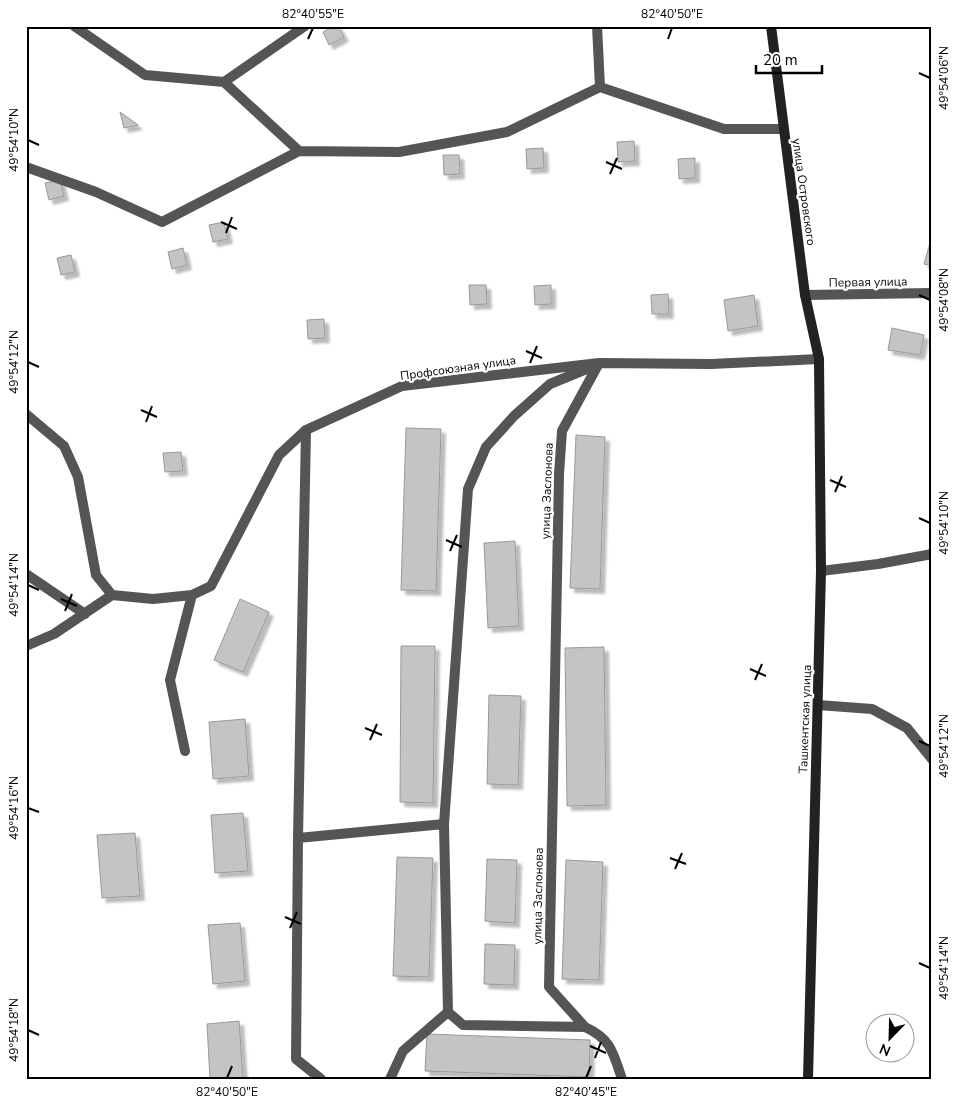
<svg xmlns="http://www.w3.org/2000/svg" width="958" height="1105" font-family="'Nunito Sans',sans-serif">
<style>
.building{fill:#c4c4c4;stroke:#999;filter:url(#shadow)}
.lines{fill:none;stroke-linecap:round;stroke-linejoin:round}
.lane{stroke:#555;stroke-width:10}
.street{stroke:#555;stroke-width:10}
.secondary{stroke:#222;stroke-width:10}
.ticks{fill:none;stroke:#000;stroke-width:2}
.labels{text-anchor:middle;stroke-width:4.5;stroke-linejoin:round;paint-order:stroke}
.street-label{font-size:12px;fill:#000;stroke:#fff}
.neatline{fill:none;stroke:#000;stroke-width:2}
.ticks-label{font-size:12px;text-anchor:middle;fill:#000}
</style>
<defs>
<filter id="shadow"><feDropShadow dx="4.5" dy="4.5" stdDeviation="1" flood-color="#0004"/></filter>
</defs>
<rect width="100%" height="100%" fill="#fff"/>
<path class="building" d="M334 26H338L344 37 329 45 323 32Z
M120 112 138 125 124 128Z
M634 141 635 161 618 162 617 142Z
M543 148 544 168 527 169 526 149Z
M443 155H459L460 174 444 175Z
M695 158V178L679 179 678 159Z
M60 180 64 196 49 200 45 183Z
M224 222 228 239 213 242 209 225Z
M932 236V266L924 264Z
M183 248 187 265 172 269 168 252Z
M71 255 75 272 61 275 57 258Z
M469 285H486L487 304 470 305Z
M551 285V304L535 305 534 286Z
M668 294 669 314H652L651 295Z
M754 295 758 326 728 331 724 300Z
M324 319 325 338 308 339 307 320Z
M892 328 924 335 920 355 888 350Z
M406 428 441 429 436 591 401 590Z
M576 435 605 437 600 589 570 588Z
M181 452 183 471 165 472 163 453Z
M515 541 519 626 488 628 484 543Z
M240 599 269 612 243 672 214 660Z
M401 646H435L433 803 400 802Z
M604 647 606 805 567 806 565 648Z
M489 695 521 696 518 785 487 784Z
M245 719 249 776 213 779 209 722Z
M243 813 248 871 215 873 211 815Z
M135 833 140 896 102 898 97 835Z
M397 857 433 858 429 977 393 976Z
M487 859 517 860 515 923 485 921Z
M566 860 603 862 599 980 562 979Z
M240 923 245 981 213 984 208 925Z
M485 944 515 945 514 985 484 984Z
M239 1021 243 1079H210L207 1024Z
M427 1034 590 1040 589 1077 425 1071Z"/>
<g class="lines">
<path class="lane" d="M818 705 872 709 907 728 932 759
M298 838 306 430"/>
<path class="street" d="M74 26 145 75 224 82 299 151 399 152 507 132 600 87 724 129H783
M597 26 600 87
M224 82 305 26
M26 167 96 192 162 222 299 151
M805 295 932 293
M26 414 64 446 78 477 96 575 112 595
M821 571 878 564 932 554
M26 574 85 614
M26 646 54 634 112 595 153 599 192 595 211 586 279 455 306 430 402 386 599 363 711 364 819 359
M185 751 170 680 192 595
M448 1012 444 824 468 489 486 447 514 416 550 384 589 368
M585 1027 549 987 559 474 562 431 599 363
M321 1079 296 1059 298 838 444 824
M390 1079 403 1051 448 1012 463 1025 585 1027C611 1039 613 1052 622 1079"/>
<path class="secondary" d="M771 26 805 295 819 359 821 571 808 1079"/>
</g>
<path class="ticks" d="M308 39 313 28M668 39 672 28M919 73 930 78M28 140 39 145M606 162 622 169M610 174 617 158M221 222 237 229M226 233 232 217M919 295 930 300M526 351 542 358M28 362 39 367M530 363 537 346M141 410 157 417M146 422 152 406M830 480 846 487M835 492 842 476M919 518 930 523M446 540 462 547M450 551 457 535M28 585 39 590M61 599 77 606M65 611 72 594M750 669 766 676M755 680 762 664M365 728 382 735M370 740 377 724M919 741 930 746M28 808 39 812M670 858 686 864M675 869 682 853M285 917 301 924M290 928 297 912M919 963 930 968M28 1030 39 1035M590 1046 606 1053M595 1058 601 1042M227 1078 232 1066M586 1078 591 1066"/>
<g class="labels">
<g class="street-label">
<text transform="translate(804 192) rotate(82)" y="4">улица Островского</text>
<text transform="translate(868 282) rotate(-1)" y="4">Первая улица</text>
<text transform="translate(458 368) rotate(-8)" y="4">Профсоюзная улица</text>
<text transform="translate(547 491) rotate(-88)" y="4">улица Заслонова</text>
<text transform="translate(805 719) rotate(-88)" y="4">Ташкентская улица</text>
<text transform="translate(538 896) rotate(-89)" y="4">улица Заслонова</text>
</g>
</g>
<rect width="958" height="1105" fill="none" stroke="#ffffff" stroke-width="55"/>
<g transform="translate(890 1038) rotate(203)"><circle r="24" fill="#ffffff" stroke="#999999"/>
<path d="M0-4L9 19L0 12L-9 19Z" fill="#000000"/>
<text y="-8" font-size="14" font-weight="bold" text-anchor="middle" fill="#000000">N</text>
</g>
<path d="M756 65v8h66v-8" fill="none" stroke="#000000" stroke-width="2.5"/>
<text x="763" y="65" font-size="15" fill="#000000" stroke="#ffffff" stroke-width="4" paint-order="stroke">20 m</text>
<rect x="28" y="28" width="902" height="1050" class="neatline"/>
<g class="ticks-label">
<text x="313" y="18">82°40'55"E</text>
<text x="672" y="18">82°40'50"E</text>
<text transform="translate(944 78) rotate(-90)" y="4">49°54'06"N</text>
<text transform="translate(14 140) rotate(-90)" y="4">49°54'10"N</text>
<text transform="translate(944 300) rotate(-90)" y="4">49°54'08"N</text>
<text transform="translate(14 362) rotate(-90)" y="4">49°54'12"N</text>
<text transform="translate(944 523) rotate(-90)" y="4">49°54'10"N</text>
<text transform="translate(14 585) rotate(-90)" y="4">49°54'14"N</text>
<text transform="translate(944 746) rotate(-90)" y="4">49°54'12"N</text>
<text transform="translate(14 808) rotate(-90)" y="4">49°54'16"N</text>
<text transform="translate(944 968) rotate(-90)" y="4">49°54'14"N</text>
<text transform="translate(14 1030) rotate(-90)" y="4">49°54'18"N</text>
<text x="227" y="1096">82°40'50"E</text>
<text x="586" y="1096">82°40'45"E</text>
</g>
</svg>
